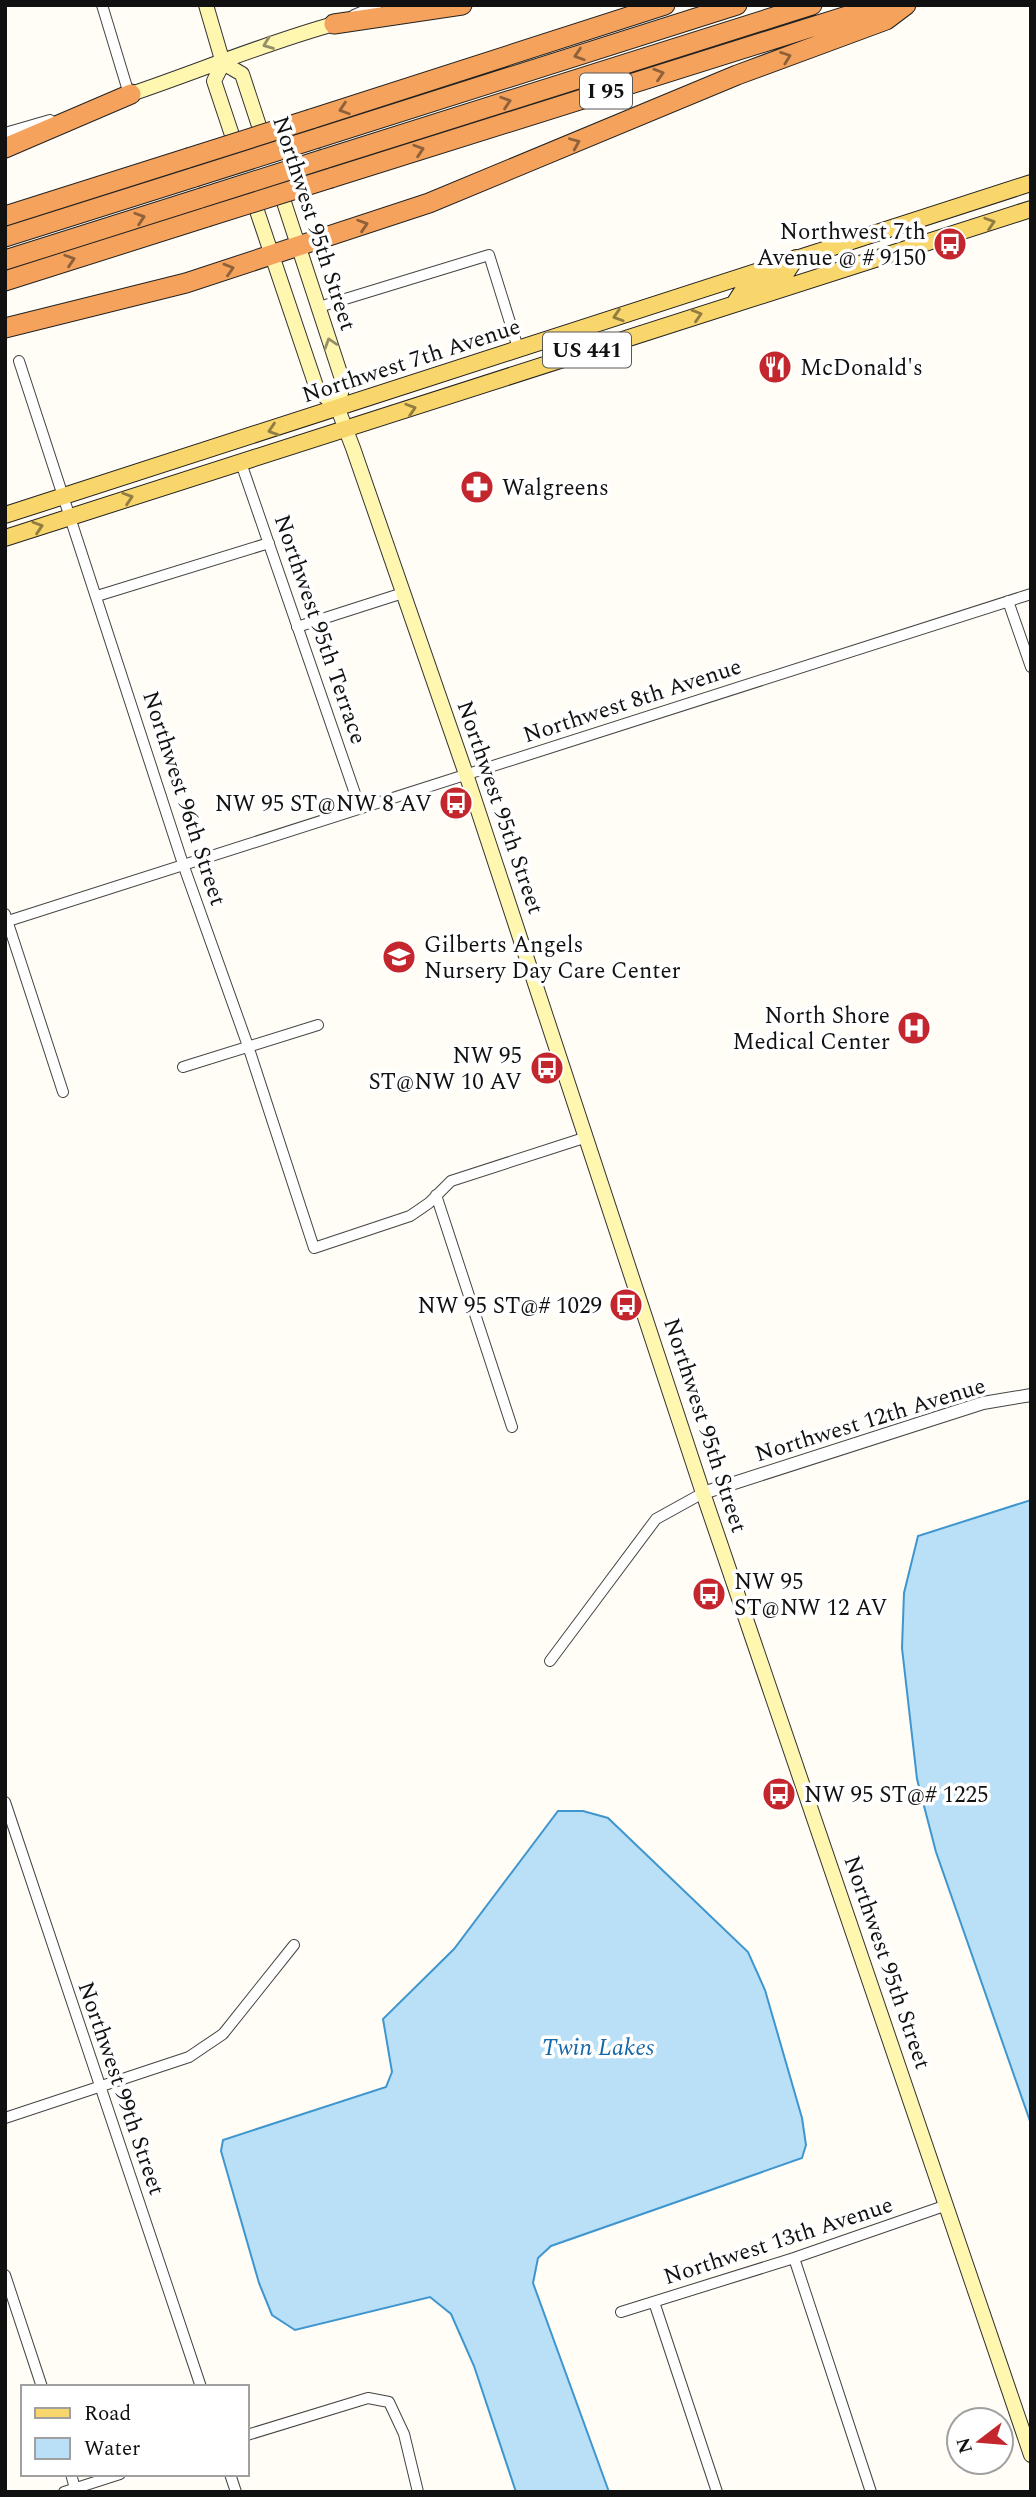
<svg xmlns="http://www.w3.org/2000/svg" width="1036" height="2497" font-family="Spectral,serif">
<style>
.water{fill:#b9e0f7;stroke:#3f96cf;stroke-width:2}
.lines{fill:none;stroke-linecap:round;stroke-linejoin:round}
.minor-casing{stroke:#444;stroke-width:12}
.tertiary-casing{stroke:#444;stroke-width:14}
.secondary-casing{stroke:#333;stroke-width:16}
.primary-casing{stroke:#222;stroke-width:18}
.motorway-casing{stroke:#222;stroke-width:21}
.minor{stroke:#fff;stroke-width:10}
.tertiary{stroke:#fff;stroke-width:12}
.secondary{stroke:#fff6b0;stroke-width:14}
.primary{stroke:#f9d66b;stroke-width:16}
.motorway{stroke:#f5a25d;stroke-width:19}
.motorway-bridge-casing{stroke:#222;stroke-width:21;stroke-linecap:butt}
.motorway-bridge{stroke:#f5a25d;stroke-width:19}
.oneway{stroke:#948f68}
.oneway2{stroke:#8e613b}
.oneway3{stroke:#917d42}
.labels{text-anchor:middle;stroke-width:7;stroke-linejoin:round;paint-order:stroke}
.shield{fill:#fff;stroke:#585858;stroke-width:2}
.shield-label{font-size:21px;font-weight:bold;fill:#111}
.street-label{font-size:23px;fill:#111;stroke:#fff}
.poi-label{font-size:23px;fill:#111;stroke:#fff;text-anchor:end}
.water-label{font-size:24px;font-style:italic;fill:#1768a6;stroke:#fff}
</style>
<rect width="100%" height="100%" fill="#fffdf5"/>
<path class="water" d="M1031 1500V2124L936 1852 917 1779 902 1648 904 1593 918 1536Z
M558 1811H583L608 1818 748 1952 765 1990 802 2118 806 2145 802 2158 551 2246 538 2258 533 2283 609 2492H516L474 2366 451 2314 430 2297 295 2330 272 2315 259 2283 221 2151 223 2140 386 2087 392 2072 383 2019 454 1949Z"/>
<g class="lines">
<defs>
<path id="minor" d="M102 5 129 94
M354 15 377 5
M5 133 50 120
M319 307 489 255 518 348
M19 361 183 864 248 1046 314 1248 410 1216 429 1203 451 1181 587 1137
M241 463 360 808
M97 596 269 543
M1008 601 1031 667
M297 627 403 593
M5 914 63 1092
M5 922 1031 594
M183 1067 318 1025
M436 1195 512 1427
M550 1661 656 1519 703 1493
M5 1802 201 2387
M5 2118 189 2057 223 2034 294 1945
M794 2258 871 2492
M5 2275 42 2387
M654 2302 717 2492
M621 2312 794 2258 947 2205
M247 2435 368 2398 389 2402 404 2434 418 2492
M71 2474 76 2492
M230 2474 236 2492
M64 2492 120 2474"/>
<path id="tertiary" d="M703 1493 983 1403 1031 1395"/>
<path id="secondary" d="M206 5 223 63 214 81 237 150
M223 63 242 74 264 141
M131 94C199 71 265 43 334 24
M279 187 343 382 338 409
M252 196 317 389 338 409 353 448 467 777 703 1493 1031 2455"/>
<path id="primary" d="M734 304 745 287 784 276 796 258
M5 515 1031 183
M5 538 1031 209"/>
<path id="motorway" d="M334 24 462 5
M311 119 665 5
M318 138 737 5
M5 148 131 94
M324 159 812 5
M331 178 882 5
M5 216 188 158
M5 237 195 177
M5 260 201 198
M5 281 207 217
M5 328 186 283 429 203 737 75 886 20 906 5"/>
</defs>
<use href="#minor" class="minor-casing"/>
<use href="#tertiary" class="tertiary-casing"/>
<use href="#secondary" class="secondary-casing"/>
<use href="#primary" class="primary-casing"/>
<use href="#motorway" class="motorway-casing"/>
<use href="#minor" class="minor"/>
<use href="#tertiary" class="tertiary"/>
<use href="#secondary" class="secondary"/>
<use href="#primary" class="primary"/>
<use href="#motorway" class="motorway"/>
<defs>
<path id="motorway-bridge" d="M188 158 311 119
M195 177 318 138
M201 198 324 159
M207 217 331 178"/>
</defs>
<use href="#motorway-bridge" class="motorway-bridge-casing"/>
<use href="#motorway-bridge" class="motorway-bridge"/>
</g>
<defs><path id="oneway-chevron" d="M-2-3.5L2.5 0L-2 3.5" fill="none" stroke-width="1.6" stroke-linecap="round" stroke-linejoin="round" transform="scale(1.75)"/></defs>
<g class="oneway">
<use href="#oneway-chevron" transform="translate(268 44) rotate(159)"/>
<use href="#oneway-chevron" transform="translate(330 343) rotate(-108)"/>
</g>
<g class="oneway2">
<use href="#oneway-chevron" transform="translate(579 55) rotate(162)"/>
<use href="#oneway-chevron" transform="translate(786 57) rotate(-20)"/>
<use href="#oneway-chevron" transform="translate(659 74) rotate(-17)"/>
<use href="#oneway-chevron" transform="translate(506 102) rotate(-18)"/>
<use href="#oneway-chevron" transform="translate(344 109) rotate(162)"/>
<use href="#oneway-chevron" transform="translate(575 143) rotate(-23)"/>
<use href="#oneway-chevron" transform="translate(419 150) rotate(-18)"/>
<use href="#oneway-chevron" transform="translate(140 218) rotate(-18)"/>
<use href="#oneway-chevron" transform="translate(363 225) rotate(-18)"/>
<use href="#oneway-chevron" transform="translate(70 260) rotate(-18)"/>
<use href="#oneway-chevron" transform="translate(229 269) rotate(-17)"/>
</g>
<g class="oneway3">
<use href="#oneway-chevron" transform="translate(990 223) rotate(-18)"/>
<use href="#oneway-chevron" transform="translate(697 315) rotate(-17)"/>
<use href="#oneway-chevron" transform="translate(618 316) rotate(162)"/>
<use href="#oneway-chevron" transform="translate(411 409) rotate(-18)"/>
<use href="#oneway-chevron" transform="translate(273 430) rotate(162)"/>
<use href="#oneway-chevron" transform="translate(128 498) rotate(-18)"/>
<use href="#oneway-chevron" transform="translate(38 527) rotate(-18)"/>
</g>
<defs>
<symbol id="bus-disc" viewBox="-11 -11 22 22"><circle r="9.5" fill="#c4262e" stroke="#fff"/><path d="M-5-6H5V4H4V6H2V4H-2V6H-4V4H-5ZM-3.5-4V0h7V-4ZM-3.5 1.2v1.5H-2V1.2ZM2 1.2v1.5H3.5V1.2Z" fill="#fff"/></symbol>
<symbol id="restaurant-disc" viewBox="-11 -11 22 22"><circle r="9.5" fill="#c4262e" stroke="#fff"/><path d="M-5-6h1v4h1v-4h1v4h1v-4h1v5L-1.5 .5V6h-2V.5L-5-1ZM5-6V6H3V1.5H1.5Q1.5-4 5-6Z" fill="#fff"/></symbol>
<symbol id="pharmacy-disc" viewBox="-11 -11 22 22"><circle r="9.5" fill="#c4262e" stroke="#fff"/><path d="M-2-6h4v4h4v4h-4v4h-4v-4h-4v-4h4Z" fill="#fff"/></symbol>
<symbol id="school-disc" viewBox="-11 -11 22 22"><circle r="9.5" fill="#c4262e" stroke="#fff"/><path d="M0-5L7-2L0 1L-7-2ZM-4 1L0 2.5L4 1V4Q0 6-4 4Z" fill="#fff"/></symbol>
<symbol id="hospital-disc" viewBox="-11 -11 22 22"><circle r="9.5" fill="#c4262e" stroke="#fff"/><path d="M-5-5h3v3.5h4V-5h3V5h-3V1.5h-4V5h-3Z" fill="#fff"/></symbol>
</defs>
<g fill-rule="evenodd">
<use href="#bus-disc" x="931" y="225" width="38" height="38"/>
<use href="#restaurant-disc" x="756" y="348" width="38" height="38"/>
<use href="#pharmacy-disc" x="458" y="468" width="38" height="38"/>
<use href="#bus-disc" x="437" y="784" width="38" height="38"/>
<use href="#school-disc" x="380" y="938" width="38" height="38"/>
<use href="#hospital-disc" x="895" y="1009" width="38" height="38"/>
<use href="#bus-disc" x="528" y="1049" width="38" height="38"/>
<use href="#bus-disc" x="607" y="1286" width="38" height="38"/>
<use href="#bus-disc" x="690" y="1575" width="38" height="38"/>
<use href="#bus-disc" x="760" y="1775" width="38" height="38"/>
</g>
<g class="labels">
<g class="shield">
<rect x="580" y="73.5" width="52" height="35" rx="5"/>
<rect x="543" y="332.5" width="88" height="35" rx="5"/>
</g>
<g class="shield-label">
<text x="606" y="98">I 95</text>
<text x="587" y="357">US 441</text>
</g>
<g class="street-label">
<text transform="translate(315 223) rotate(72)" y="8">Northwest 95th Street</text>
<text transform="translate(411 360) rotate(-18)" y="8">Northwest 7th Avenue</text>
<text transform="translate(321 629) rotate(71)" y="8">Northwest 95th Terrace</text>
<text transform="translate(632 700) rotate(-18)" y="8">Northwest 8th Avenue</text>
<text transform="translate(185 798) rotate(72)" y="8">Northwest 96th Street</text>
<text transform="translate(501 807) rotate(71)" y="8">Northwest 95th Street</text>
<text transform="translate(870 1419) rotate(-17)" y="8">Northwest 12th Avenue</text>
<text transform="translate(706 1425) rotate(72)" y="8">Northwest 95th Street</text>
<text transform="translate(888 1962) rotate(71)" y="8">Northwest 95th Street</text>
<text transform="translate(122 2088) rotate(71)" y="8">Northwest 99th Street</text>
<text transform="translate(778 2240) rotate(-18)" y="8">Northwest 13th Avenue</text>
</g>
<g class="poi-label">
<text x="926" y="239">Northwest 7th<tspan x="926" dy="26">Avenue @ # 9150</tspan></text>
<text x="800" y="375" text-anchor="start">McDonald's</text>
<text x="502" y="495" text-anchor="start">Walgreens</text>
<text x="432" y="811">NW 95 ST@NW 8 AV</text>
<text x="424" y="952" text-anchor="start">Gilberts Angels<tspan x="424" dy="26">Nursery Day Care Center</tspan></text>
<text x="890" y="1023">North Shore<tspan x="890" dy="26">Medical Center</tspan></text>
<text x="522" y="1063">NW 95<tspan x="522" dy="26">ST@NW 10 AV</tspan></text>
<text x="602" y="1313">NW 95 ST@# 1029</text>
<text x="734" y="1589" text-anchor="start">NW 95<tspan x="734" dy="26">ST@NW 12 AV</tspan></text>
<text x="804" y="1802" text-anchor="start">NW 95 ST@# 1225</text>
</g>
<g class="water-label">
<text x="598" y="2055">Twin Lakes</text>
</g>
</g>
<rect width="1036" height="2497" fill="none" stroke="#111111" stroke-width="14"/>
<rect x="21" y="2385" width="228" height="91" fill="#ffffff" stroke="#a0a0a0" stroke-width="2"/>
<rect x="35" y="2408" width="35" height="10" fill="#f9d66b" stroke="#a0a0a0" stroke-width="2"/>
<text x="84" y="2420" font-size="21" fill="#111111">Road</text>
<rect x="35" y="2438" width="35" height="21" fill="#b9e0f7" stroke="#a0a0a0" stroke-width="2"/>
<text x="84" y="2455" font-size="21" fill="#111111">Water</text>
<g transform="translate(980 2441) rotate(254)"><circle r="33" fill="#ffffff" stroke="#a0a0a0" stroke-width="2"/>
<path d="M0-5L12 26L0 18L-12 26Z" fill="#c4262e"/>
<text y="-10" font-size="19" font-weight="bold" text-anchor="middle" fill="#111111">N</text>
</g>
</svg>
